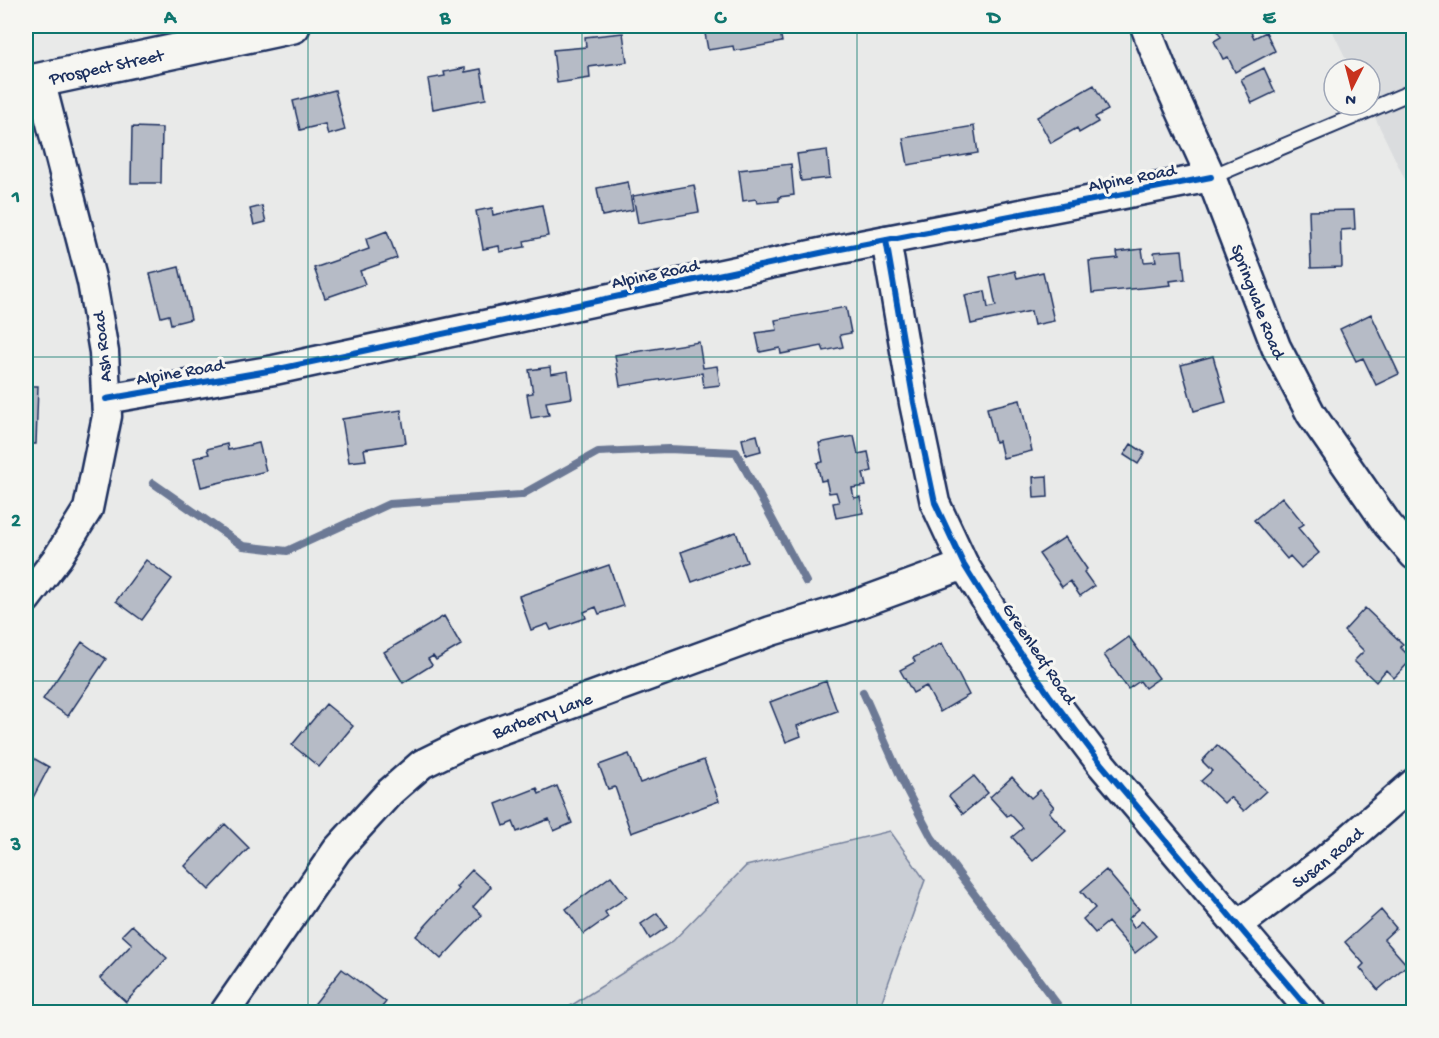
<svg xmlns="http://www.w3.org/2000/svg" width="1439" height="1038" font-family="'Gochi Hand',sans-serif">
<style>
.built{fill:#dadcde}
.green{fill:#caced5;stroke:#727e9a;stroke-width:1.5}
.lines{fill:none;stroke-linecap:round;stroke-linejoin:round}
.stream{stroke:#6c7995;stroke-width:8}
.building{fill:#b6bbc6;stroke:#1b2f5e;stroke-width:1.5}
.lane-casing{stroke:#1b2f5e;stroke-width:18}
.street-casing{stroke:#1b2f5e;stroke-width:33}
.secondary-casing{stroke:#1b2f5e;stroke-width:38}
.lane{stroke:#f6f6f2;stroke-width:14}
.street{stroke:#f6f6f2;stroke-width:28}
.secondary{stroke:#f6f6f2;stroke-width:33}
.cycleway-casing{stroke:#f6f6f2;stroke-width:10}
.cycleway{stroke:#0057b8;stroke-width:6}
.grid{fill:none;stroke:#0f766e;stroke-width:1.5;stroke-opacity:0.55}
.labels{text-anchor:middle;stroke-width:6;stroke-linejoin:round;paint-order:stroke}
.street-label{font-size:18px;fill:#1b2f5e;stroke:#f6f6f2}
.neatline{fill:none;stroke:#0f766e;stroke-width:2}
.grid-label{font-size:20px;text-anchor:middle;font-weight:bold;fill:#0f766e}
</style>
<rect width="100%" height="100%" fill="#e9eae9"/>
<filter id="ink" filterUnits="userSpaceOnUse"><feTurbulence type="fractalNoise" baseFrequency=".0167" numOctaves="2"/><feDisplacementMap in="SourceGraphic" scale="12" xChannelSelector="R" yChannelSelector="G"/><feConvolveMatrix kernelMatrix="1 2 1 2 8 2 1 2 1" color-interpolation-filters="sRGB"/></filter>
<g filter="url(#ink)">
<path class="built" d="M1330 26H1413V196L1369 105 1370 69H1351Z"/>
<path class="green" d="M890 831 925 880 878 1012H561L673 941 746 866Z"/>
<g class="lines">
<path class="stream" d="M153 483 243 546 287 551 389 504 521 495 598 452 668 449 736 452 806 582
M863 692 906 789 932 838 1063 1012"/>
</g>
<path class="building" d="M718 26H779L782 42 734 51 733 46 708 50 704 28Z
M1215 26H1248L1254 38 1266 32 1275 51 1235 72 1228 57 1223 59 1214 41 1221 37Z
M623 33 627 62 589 67 590 78 557 83 553 50 586 47 585 37Z
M465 68V72L481 69 486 99 433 109 428 79 445 76 444 72Z
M1264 68 1275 92 1252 103 1241 79Z
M1094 85 1108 110 1095 117 1098 122 1079 133 1077 128 1051 143 1037 117Z
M335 90 345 130 328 135 325 124 300 130 293 101Z
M974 126 978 153 908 165 903 138Z
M132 127 162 128 161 183H131Z
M827 150 830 178 801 181 797 154Z
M791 164 794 195 779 197V201L757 203 756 199 743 201 739 170Z
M628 182 633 210 602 216 597 188Z
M694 185 699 212 638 223 633 196Z
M542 205 548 236 524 241 525 247 500 252 499 246 483 249 476 211 492 208 493 215Z
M262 206 266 222 254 225 250 209Z
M1354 210 1355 229 1341 230 1342 267 1311 268 1309 211Z
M387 231 397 258 360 271 365 284 325 298 314 268 369 249 366 239Z
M1142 249 1144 262 1156 261 1154 252 1182 250 1185 279 1170 281 1171 285 1092 293 1089 261 1118 258 1117 252Z
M179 267 191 319 171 324 169 315 161 317 150 274Z
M1015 271 1017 278 1043 272 1054 321 1034 325 1031 311 971 324 965 295 985 291 988 308 996 306 990 277Z
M846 307 851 333 840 335 843 347 824 351 822 346 781 354 780 348 760 352 756 333 777 330 775 320Z
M1371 314 1399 374 1376 385 1363 358 1356 361 1340 329Z
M699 342 703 368 717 366 720 385 704 387 702 373 620 386 615 355Z
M1213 356 1226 402 1194 411 1181 365Z
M26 357H31L29 386H38L36 444H26Z
M550 367 551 374 568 371 572 398 546 402 549 415 531 418 527 394 533 393 529 370Z
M1020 400 1032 451 1003 458 999 441 995 442 987 408Z
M401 410 406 443 364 449 366 460 349 462 342 419Z
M757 435 761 451 746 455 742 439Z
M854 436 858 454 868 452 872 471 863 473 866 486 852 488 854 498 860 497 863 513 836 518 833 503 839 502 836 492 829 493 826 480 821 481 817 463 823 462 819 443Z
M259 443 266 471 201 487 194 458 209 454 207 449 227 444 228 450Z
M1131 444 1145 453 1138 464 1124 455Z
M1047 476 1048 497 1034 498 1033 477Z
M1282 497 1304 524 1298 528 1319 553 1301 568 1290 556 1287 559 1254 520Z
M736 532 747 562 692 582 681 552Z
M1065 537 1087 569 1084 572 1094 586 1080 596 1070 581 1062 587 1039 554Z
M146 560 172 579 142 620 116 601Z
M609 565 623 606 599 614 596 607 584 612 586 618 551 630 548 624 531 630 519 596Z
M1365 608 1403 644 1400 647 1412 659 1394 678 1386 670 1376 682 1354 661 1364 651 1344 631Z
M444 616 461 645 436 660 433 656 428 659 432 665 403 683 384 652Z
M1129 637 1159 678 1145 688 1140 681 1128 689 1104 655Z
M82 642 106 659 68 716 43 699Z
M942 643 969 695 940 712 926 686 913 693 900 670 915 662 913 658Z
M826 681 837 711 797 726 801 736 786 742 770 702Z
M326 704 353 726 319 767 292 745Z
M1217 745 1266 791 1244 811 1230 797 1224 803 1201 781 1212 771 1202 761Z
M26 754 49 767 26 811Z
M629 754 640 783 704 760 719 801 631 833 615 787 608 789 599 765Z
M974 776 988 793 963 814 949 796Z
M1012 777 1031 798 1040 790 1054 807 1049 812 1066 831 1033 861 1012 837 1023 828 1010 814 1007 816 990 797Z
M557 786 572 823 554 831 549 819 517 832 513 822 504 826 496 804 537 788 539 794Z
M225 824 249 848 209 890 185 866Z
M472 870 491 887 473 907 482 915 441 959 416 936 459 889 456 887Z
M1106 870 1139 909 1128 919 1134 928 1142 921 1156 936 1135 953 1108 922 1095 933 1083 919 1095 908 1081 891Z
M611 876 627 897 605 912 608 917 584 934 566 909Z
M1381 910 1396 928 1384 939 1407 965 1378 990 1360 968 1364 964 1345 942Z
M657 913 667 927 650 939 641 924Z
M132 925 167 958 126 1002 100 978 132 944 122 935Z
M342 969 386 1002 378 1012H361L355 1008 351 1012H308Z"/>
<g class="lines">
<defs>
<path id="lane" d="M1211 177 1414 91"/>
<g id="street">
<path id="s1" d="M1145 26 1162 69 1211 177 1276 347 1311 414 1388 525 1414 555"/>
<path d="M886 240 914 403 935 503 964 565 1002 626 1049 695 1102 765 1311 1012"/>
<path d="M106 399 274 370 825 252 1211 177"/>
<path d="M26 599 58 557 88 509 107 416 104 352 92 282 40 80"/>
<path id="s2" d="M1238 925 1324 861 1414 783"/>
<path id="s3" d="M225 1012 337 850 390 792 422 764 467 742 771 631 841 610 964 565"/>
</g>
<g id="secondary">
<path id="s4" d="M26 83 293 26"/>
</g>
</defs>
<use href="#lane" class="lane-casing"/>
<use href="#street" class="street-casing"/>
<use href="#secondary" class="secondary-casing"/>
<use href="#lane" class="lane"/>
<use href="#street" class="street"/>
<use href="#secondary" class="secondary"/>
<defs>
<path id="cycleway" d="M886 240 914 403 935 503 964 565 1002 626 1049 695 1102 765 1311 1012
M106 399 274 370 825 252 1211 177"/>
</defs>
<use href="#cycleway" class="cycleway-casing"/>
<use href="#cycleway" class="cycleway"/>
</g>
</g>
<path class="grid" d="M308 26V1012M582 26V1012M857 26V1012M1131 26V1012M26 357H1414M26 681H1414"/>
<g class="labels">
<g class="street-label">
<text dy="6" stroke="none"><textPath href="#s4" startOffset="82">Prospect Street</textPath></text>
<text transform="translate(1132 177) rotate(-11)" y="6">Alpine Road</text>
<text transform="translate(655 273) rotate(-12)" y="6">Alpine Road</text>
<text dy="6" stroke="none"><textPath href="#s1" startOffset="298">Springvale Road</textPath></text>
<text transform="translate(101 347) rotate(-96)" y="6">Ash Road</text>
<text transform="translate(180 371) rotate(-10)" y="6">Alpine Road</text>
<text transform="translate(1040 653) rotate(56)" y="6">Greenleaf Road</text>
<text dy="6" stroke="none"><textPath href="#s3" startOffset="448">Barberry Lane</textPath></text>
<text dy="6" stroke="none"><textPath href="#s2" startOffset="112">Susan Road</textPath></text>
</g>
</g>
<rect width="1439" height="1038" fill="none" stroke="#f6f6f2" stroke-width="66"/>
<g transform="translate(1352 87) rotate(186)"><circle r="28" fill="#f6f6f2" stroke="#9ea6b7" stroke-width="1.5"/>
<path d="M0-4.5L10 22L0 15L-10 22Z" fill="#c8321e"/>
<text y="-9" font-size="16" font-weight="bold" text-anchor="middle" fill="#1b2f5e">N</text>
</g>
<rect x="33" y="33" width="1373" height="972" class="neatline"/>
<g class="grid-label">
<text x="170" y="23">A</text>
<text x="445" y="23">B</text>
<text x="720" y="23">C</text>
<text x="994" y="23">D</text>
<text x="1269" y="23">E</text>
<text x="16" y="202">1</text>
<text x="16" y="526">2</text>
<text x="16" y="850">3</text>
</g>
</svg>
